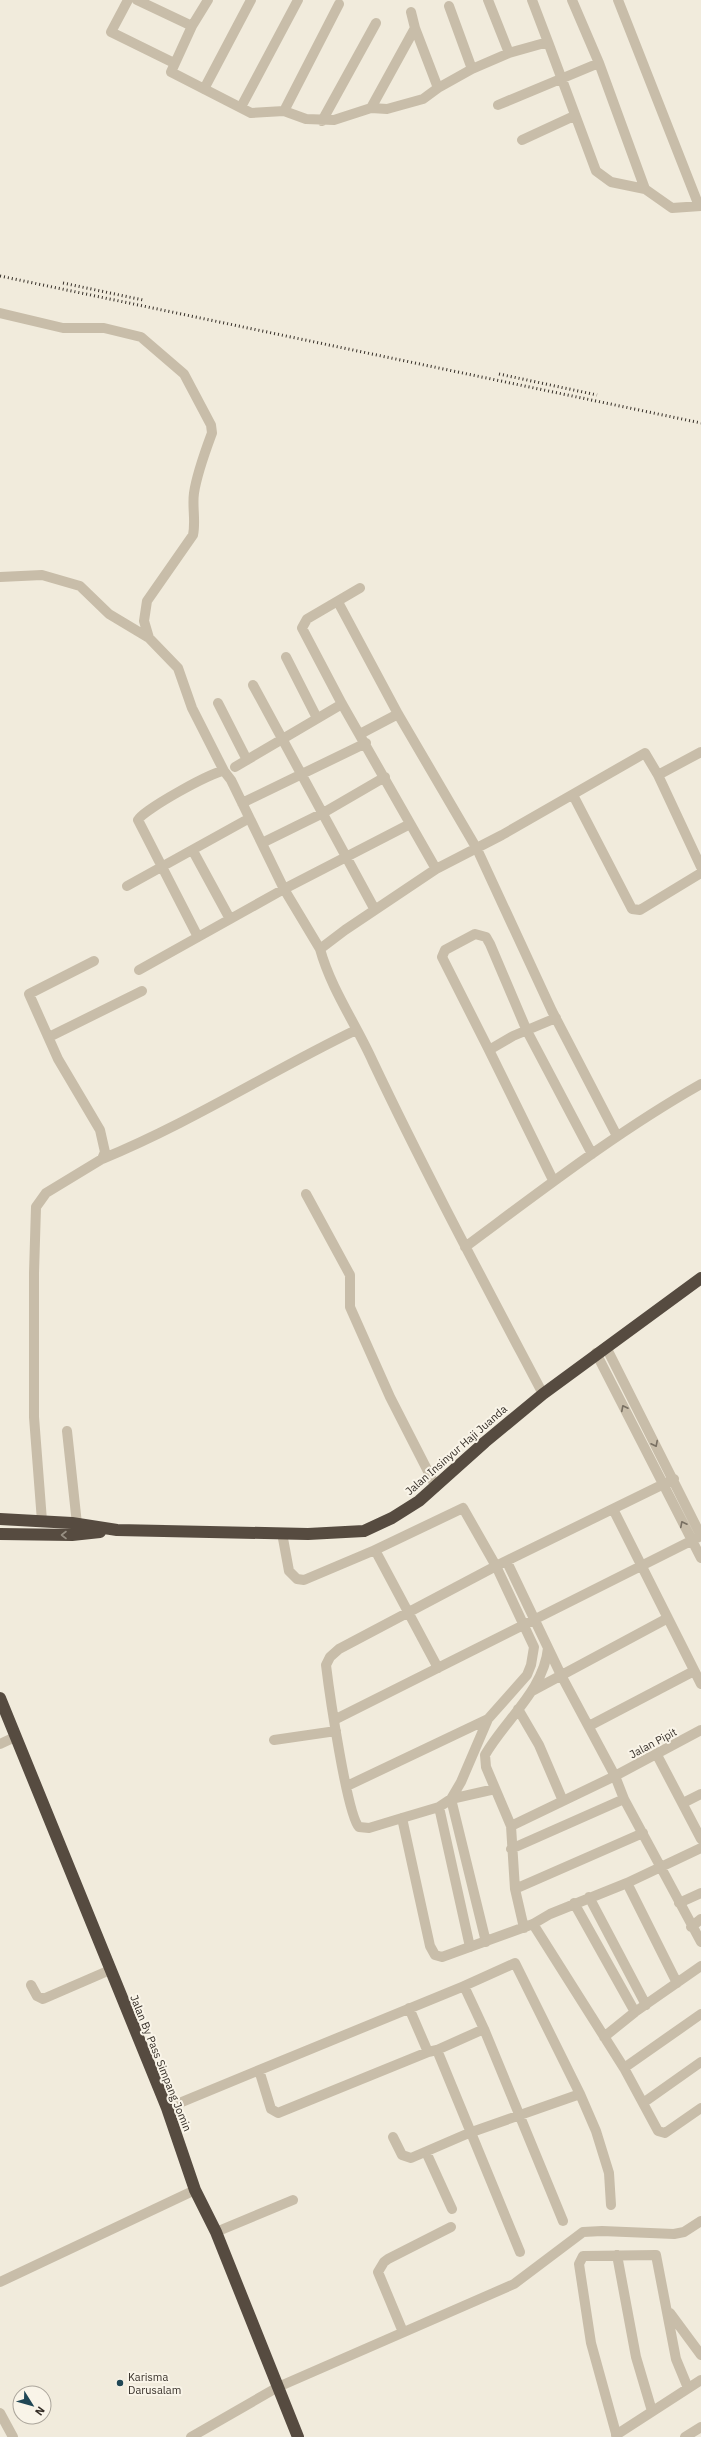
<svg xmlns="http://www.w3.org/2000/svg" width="701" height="2437" font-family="'IBM Plex Sans',sans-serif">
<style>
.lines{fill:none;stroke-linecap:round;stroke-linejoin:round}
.minor{stroke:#c8bda9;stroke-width:10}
.highway{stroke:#564b40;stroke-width:12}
.rail{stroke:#362f28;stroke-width:3;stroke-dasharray:1 3;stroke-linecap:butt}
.oneway{stroke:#786f62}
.oneway2{stroke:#978f83}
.poi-dot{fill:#204755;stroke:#f9f4e8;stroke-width:1.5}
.labels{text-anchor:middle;stroke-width:4;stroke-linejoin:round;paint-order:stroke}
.street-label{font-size:11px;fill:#362f28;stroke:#f9f4e8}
.poi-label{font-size:11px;fill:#362f28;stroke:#f9f4e8;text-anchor:start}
</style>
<rect width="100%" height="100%" fill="#f1ebdc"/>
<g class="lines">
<path class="minor" d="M128 0 111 32 174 63
M137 0 192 26
M208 0 192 26 171 72 251 113 284 111 306 119 334 120 371 108 387 109 423 99 438 88 472 69 509 53 548 42 596 171 611 182 645 189 672 208 701 206
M488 0 509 53
M532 0 548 42
M572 0 599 63 645 189
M618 0 699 206
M449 6 472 69
M411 12 415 28
M204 89 251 0
M498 105 599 63
M241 107 298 0
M371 108 415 28 438 88
M284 111 339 4
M322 121 376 23
M522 140 574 116
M0 313 63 328H104L141 337 184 374 211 425 212 433C205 452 197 473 194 493 192 507 196 521 193 535L147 601 144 621 149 638 178 668 192 708 224 771
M0 577 42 575 80 586 109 614 149 638
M360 588 307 619 302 628 342 704 436 869
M338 602 398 714 477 849 552 1011 617 1136
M286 657 317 718
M253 685 375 910
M218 703 247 760
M360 734 398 714
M235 767 342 704
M658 775 701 752
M573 795 632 909 640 910 701 873
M242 803 366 743
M262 843 323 813 385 777
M193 851 230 919
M127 886 248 819
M198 937 138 820C143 810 213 771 224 771L231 780 284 889 320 949
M139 970 284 889 410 824
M49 1037 142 991
M489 1050 442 957 445 950 475 934 486 937 490 944 527 1031 592 1154
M102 1159C190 1123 271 1071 356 1030
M553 1180 489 1050 513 1036 556 1018
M306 1194 350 1275V1307L390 1397 436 1487
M465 1247C542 1190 618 1131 701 1084
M606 1347 701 1536
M596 1353 701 1558
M543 1394C485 1284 426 1174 373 1062 356 1024 331 989 320 949L345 930 436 869 502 835 645 753 658 775 701 867
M67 1431 77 1524
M613 1509 701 1684
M42 1521 34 1417V1273L36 1207 46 1193 102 1159 105 1152 100 1130 58 1059 29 994 94 961
M282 1533 289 1571 297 1579 304 1580 375 1550 463 1508 496 1566 534 1647 531 1665 527 1675 488 1719 461 1782 451 1799 486 1942
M375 1550 438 1668
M507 1562 561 1675 615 1776 624 1799 701 1942
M532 1691 668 1618
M518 1709 539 1745 563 1801
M334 1720 701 1536
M589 1726 694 1671
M274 1740 336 1731
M0 1744 15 1737
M657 1755 701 1839
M347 1786 488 1719
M495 1789 451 1799 439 1807 402 1818 369 1828 359 1827C347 1815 329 1690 326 1665L330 1657 339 1649 496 1566 674 1479
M683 1803 701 1794
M439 1807 470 1947
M402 1818 430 1946 435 1955 442 1957 533 1924 550 1914 627 1883 701 1848
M511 1826 615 1776 701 1730
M511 1849 624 1799
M627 1883 677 1983
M515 1889 643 1833
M589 1897 646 2005
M574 1903 635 2012
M679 1903 701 1893
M533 1924 624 2068 658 2131 665 2133 701 2108
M691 1927 701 1919
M524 1928 515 1889 511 1826 486 1767 485 1755C505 1720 544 1690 548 1648
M31 1985 37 1996 43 1999 110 1970
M464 1986 484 2029 563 2221
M409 2008 428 2052
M604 2037 635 2012 701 1966
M437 2050 520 2252
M624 2068 701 2014
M259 2070 271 2109 278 2113 428 2052 437 2050 484 2029
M643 2103 701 2062
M167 2108 464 1986 515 1963 580 2094 596 2131 609 2173 611 2205
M393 2137 402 2155 411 2158 469 2133 580 2094
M426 2152 452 2209
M216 2232 293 2200
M617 2255 636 2357 652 2411
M0 2282 195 2190
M670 2313 701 2355
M403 2332 378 2272 384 2262 388 2259 451 2227
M0 2413 13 2437
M616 2435 701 2380
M191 2437 278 2387 514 2284 583 2232 602 2231 674 2234 684 2232 701 2221
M617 2437 591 2343 579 2264 583 2256 656 2255 676 2359 688 2388
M685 2437 701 2427"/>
<path class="highway" d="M0 1519 72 1523 117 1530 308 1534 364 1531 392 1518 419 1501 485 1442 543 1394 701 1278
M0 1534 72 1535 100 1532
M0 1698 167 2108 195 2190 216 2232 298 2437"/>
<path class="rail" d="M0 276 701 423
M63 283 143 300
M499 374 597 395"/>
</g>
<defs><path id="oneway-chevron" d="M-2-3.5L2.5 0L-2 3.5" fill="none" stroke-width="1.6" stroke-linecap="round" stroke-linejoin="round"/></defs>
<g class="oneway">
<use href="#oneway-chevron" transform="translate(624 1408) rotate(-117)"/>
<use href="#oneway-chevron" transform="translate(655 1444) rotate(63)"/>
<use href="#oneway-chevron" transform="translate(683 1524) rotate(-117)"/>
</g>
<use class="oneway2" href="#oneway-chevron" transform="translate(64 1535) rotate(-180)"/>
<circle class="poi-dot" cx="120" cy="2383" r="4"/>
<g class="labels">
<g class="street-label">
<text transform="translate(456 1450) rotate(-41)" y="4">Jalan Insinyur Haji Juanda</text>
<text transform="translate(653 1743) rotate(-28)" y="4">Jalan Pipit</text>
<text transform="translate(161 2063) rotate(68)" y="4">Jalan By Pass Simpang Jomin</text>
</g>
<g class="poi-label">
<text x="128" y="2381">Karisma<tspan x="128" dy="13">Darusalam</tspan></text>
</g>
</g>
<g transform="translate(32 2405) rotate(127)"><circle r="19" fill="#f9f4e8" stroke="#aba59b"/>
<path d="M0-3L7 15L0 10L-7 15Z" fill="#204755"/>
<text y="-6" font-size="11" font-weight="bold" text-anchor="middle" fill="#362f28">N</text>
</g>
</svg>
